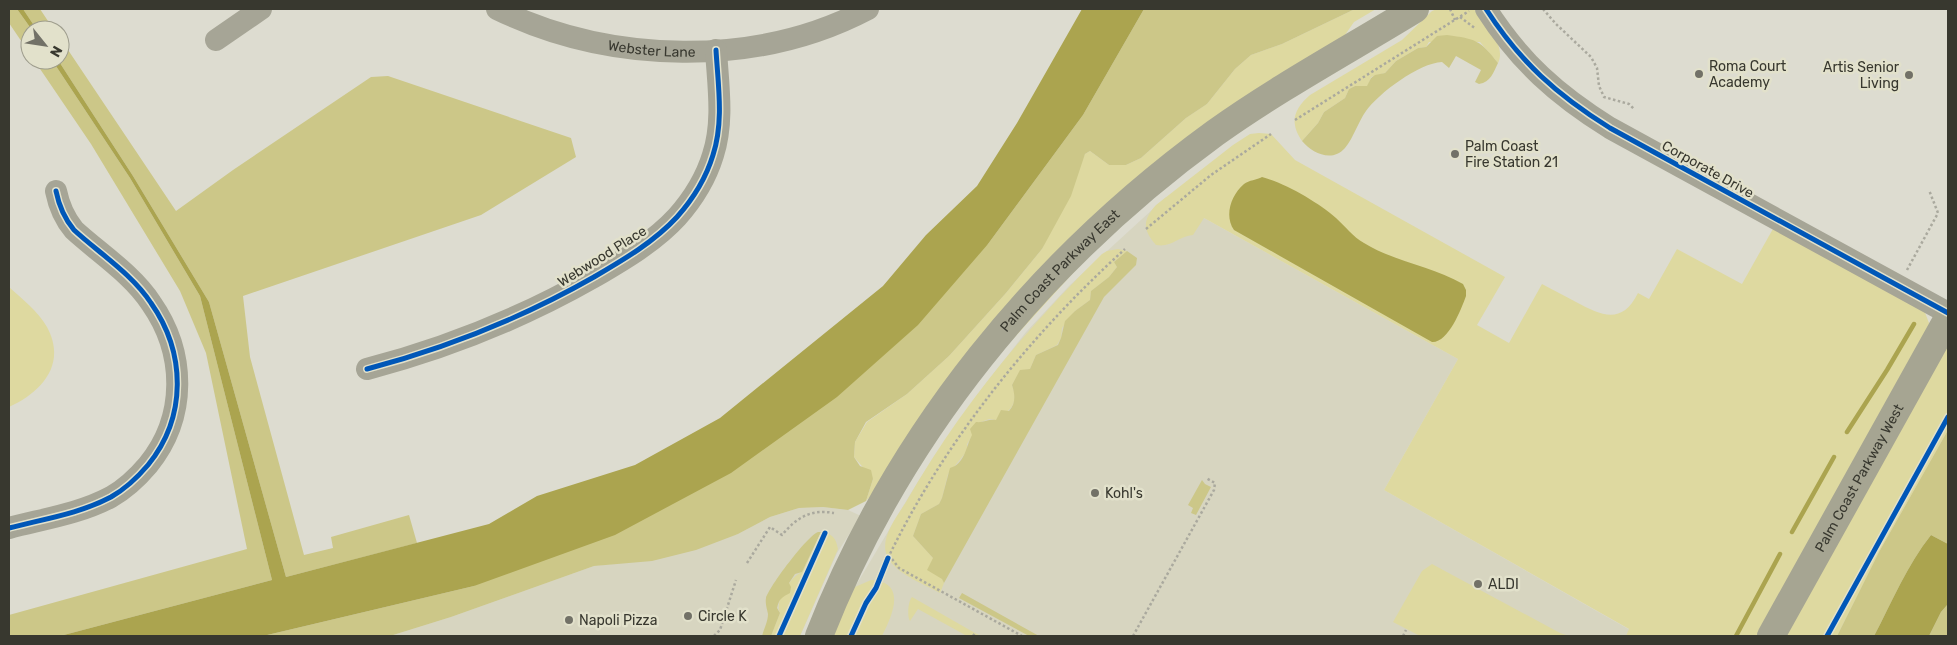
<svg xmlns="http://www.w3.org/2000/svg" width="1957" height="645" font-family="Rubik,sans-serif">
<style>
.built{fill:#d7d5c0}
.green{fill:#ded9a0}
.forest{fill:#ccc788}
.water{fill:#aba44f}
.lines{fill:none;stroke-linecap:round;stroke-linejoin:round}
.stream{stroke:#aba44f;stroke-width:4.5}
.path{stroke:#aaa99e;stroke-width:2.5;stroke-dasharray:2.5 2.5;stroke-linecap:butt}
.minor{stroke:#a6a596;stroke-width:22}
.major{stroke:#a6a592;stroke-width:28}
.cycleway-casing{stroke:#e2e1cb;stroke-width:8}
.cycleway{stroke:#0057b8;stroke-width:5}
.poi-dot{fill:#727167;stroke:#e2e1cb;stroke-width:2}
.labels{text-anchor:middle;stroke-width:5;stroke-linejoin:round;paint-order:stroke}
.street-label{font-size:14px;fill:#38382f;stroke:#e2e1cb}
.poi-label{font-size:14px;fill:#38382f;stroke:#e2e1cb;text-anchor:start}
</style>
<rect width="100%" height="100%" fill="#dddcd0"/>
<path class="built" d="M1166 197 1458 359 1384 490 1630 630 1626 636H831L855 587 911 493 933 458 977 395 1026 332 1069 286Z
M823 507 848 510 861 516 837 553 800 636H390L451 617 594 566 620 563 738 534 770 517 799 508Z"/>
<path class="green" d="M1355 9H1376L1354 22 1338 45 1201 132 866 501 873 479 854 457 855 442 867 422 907 394 949 356 1006 293 1042 249 1085 154 1090 151 1109 165H1126L1141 158 1186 118 1207 104 1235 69 1251 55 1282 44Z
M1437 9H1474C1484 22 1507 45 1498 63L1480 42H1429L1426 47 1418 48 1396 61 1385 73 1371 77 1368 86H1355L1349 89 1345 98 1324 112 1318 123 1302 141C1289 122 1294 109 1310 95L1402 40 1432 11Z
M1259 133 1271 134 1295 160 1505 277 1477 325 1509 343 1542 284C1553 290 1565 296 1576 302 1602 316 1622 325 1638 293L1649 299 1677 249 1742 284 1774 227 1924 310 1929 323 1928 334 1762 636H1626L1629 629 1384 490 1458 359 1204 218 1193 235C1179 236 1171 248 1156 245 1143 230 1142 221 1156 205L1233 145 1250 134Z
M1118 249 1127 251 1114 262 1117 267 1109 277 1091 291 1090 300 1075 311 1062 328 1061 338 1057 345 1036 355 1030 369 1020 371 1012 385C1019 404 1011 410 996 420L989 419 981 422 967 444V451L948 474 942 498 939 504 921 514 913 536 933 558 944 583 940 593C924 584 891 572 886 553 881 536 898 515 906 502 959 409 1026 328 1102 254L1107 251Z
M9 287C22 299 38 311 47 327 67 364 42 392 9 407Z
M1948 336V430L1879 552 1837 636H1781Z
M821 532C832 533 836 538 838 549L800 636H771L780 613C774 602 791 576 802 572Z
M1432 564 1560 633 1566 635 1420 636 1393 622 1422 571Z
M871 580C908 582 892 616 882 636H831L855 587Z
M912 597 975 633 981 636H967L918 609 910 621C907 617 908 601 912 597Z"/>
<path class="forest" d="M9 9H17L32 30H30V54L9 23Z
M23 9H40L54 30H37Z
M1144 9H1355L1282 44 1251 55 1235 69 1207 104 1186 118 1141 158 1126 165H1109L1090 151 1085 154 1071 196 1042 249 1006 293 949 356 907 394 866 422 855 442 854 457 860 466 871 470 873 479 866 501 848 510 823 507 799 508 770 517 738 534 696 550 652 561 594 566 451 617 390 636H263L474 586 988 244 1083 115Z
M1447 35C1476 39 1480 40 1498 63 1493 73 1491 82 1479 84L1475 82 1481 70 1456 56 1449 68 1442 62C1419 63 1379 93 1366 111 1358 122 1354 137 1345 148 1332 163 1312 153 1302 141L1318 123 1324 112 1345 98 1349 89 1355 86H1367L1371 78 1375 75 1385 73 1396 61 1418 48 1426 47 1437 36Z
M60 38 176 211 233 170 371 77 388 76 571 138 576 157 481 215 243 296 250 357 304 555 333 548 331 537 409 515 417 543 286 577 209 302 133 176 58 60H60Z
M34 60H52L130 178 200 296 272 580 60 636H9V615L247 549 206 353 180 291 91 144Z
M1127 251 1137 258 1136 265 1104 297 944 583 942 579 927 570 933 558 913 536 921 514 939 504 942 498 950 468C965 464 966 446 972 435L970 429 976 422C983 423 988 419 996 420L1001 410 1009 411C1016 404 1015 394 1012 385L1020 370 1030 369 1036 355 1058 345 1061 338 1065 321 1075 311 1090 300 1091 291 1109 277 1117 267 1114 262Z
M1948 430V544L1931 535C1907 565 1892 602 1874 636H1837L1879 552Z
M1202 480 1205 484 1211 487 1196 515 1191 513 1193 508 1188 505Z
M818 532H821L802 572 795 574 789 583 791 587 790 593C782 597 779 599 777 608L780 613 771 636H762C764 629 768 621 768 614 767 609 765 604 766 598 769 587 807 536 818 532Z
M962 593 1039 636H1029L959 598Z
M1948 604V636H1929L1941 612Z"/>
<path class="water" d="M17 9H23L37 30H32Z
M1082 9H1144L1083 115 988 244 918 325 837 397 731 473 615 535 474 586 263 636H60L272 580 200 296 130 178 52 60H58L133 176 209 302 286 577 489 524 537 496 635 465 720 418 883 286 926 235 977 186 1017 123Z
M1262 177C1285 183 1318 202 1336 218 1345 226 1353 237 1364 243 1395 262 1432 266 1463 284L1466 290V296C1461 310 1448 343 1432 342L1234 230C1224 216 1231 195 1244 184 1249 180 1257 180 1262 177Z
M1931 535 1948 544V604L1941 612 1929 636H1874C1892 602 1907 565 1931 535Z"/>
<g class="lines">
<path class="stream" d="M1847 432 1887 370 1914 324
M1792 532 1834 457
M1736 636 1780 554"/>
<path class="path" d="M1450 9 1455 20
M1543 9 1556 24 1591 57 1597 68 1599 86 1604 97 1629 104 1634 109
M1460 17 1476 29
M1295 120 1469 11
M1146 229 1211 175 1271 134
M1907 270 1938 213 1929 190
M889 555 899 568 1022 636
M888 558C944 442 1030 335 1125 249
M747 563 770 527 782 535C797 517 811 509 834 513
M714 636 720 630 736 580
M973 636 975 633
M1133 636 1214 490 1215 483 1206 478
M1403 636 1406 630"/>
<g class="minor">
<path id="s1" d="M497 9C610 64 756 68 868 9"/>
<path d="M1486 9C1520 62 1557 95 1610 128L1948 313"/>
<path d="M216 40 261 9"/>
<path d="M367 369C447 348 522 318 594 277 623 260 654 242 677 217 693 199 706 178 713 155 724 121 718 85 716 50"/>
<path d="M9 528C43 519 79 514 111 497 125 489 137 478 148 465 187 417 186 353 151 303 132 274 99 253 74 230 64 218 59 206 56 191"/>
</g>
<g class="major">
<path id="s2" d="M819 636C898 434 1039 261 1215 133 1278 88 1348 50 1415 9"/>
<path id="s3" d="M1771 636 1948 318"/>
</g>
<defs>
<path id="cycleway" d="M1486 9C1520 62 1557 95 1610 128L1948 313
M367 369C447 348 522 318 594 277 623 260 654 242 677 217 693 199 706 178 713 155 724 121 718 85 716 50
M9 528C43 519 79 514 111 497 125 489 137 478 148 465 187 417 186 353 151 303 132 274 99 253 74 230 64 218 59 206 56 191
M779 636 825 533
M851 636 866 603 876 588 888 558
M1827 636 1948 417"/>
</defs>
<use href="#cycleway" class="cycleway-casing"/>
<use href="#cycleway" class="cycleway"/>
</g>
<g class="poi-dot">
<circle cx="1699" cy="74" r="5"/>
<circle cx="1909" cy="75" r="5"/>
<circle cx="1455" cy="154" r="5"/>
<circle cx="1095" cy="493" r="5"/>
<circle cx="1478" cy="584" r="5"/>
<circle cx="688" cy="616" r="5"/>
<circle cx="569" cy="620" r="5"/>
</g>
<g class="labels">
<g class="street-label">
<text dy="5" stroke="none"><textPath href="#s1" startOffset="161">Webster Lane</textPath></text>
<text transform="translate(1708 169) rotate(29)" y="5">Corporate Drive</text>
<text transform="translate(602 256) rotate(-32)" y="5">Webwood Place</text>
<text dy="5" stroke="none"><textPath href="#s2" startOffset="441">Palm Coast Parkway East</textPath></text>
<text dy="5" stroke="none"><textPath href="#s3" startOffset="181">Palm Coast Parkway West</textPath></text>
</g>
<g class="poi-label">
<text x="1709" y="71">Roma Court<tspan x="1709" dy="16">Academy</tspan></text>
<text x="1899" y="72" text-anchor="end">Artis Senior<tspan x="1899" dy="16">Living</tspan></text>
<text x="1465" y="151">Palm Coast<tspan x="1465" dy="16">Fire Station 21</tspan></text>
<text x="1105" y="498">Kohl's</text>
<text x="1488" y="589">ALDI</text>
<text x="698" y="621">Circle K</text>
<text x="579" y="625">Napoli Pizza</text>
</g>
</g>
<rect width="1957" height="645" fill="none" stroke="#38382f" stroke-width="20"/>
<g transform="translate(45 45) rotate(120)"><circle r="24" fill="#e2e1cb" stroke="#9e9d8d"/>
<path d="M0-4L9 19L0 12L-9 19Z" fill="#727167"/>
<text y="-8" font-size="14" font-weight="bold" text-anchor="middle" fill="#38382f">N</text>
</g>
</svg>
